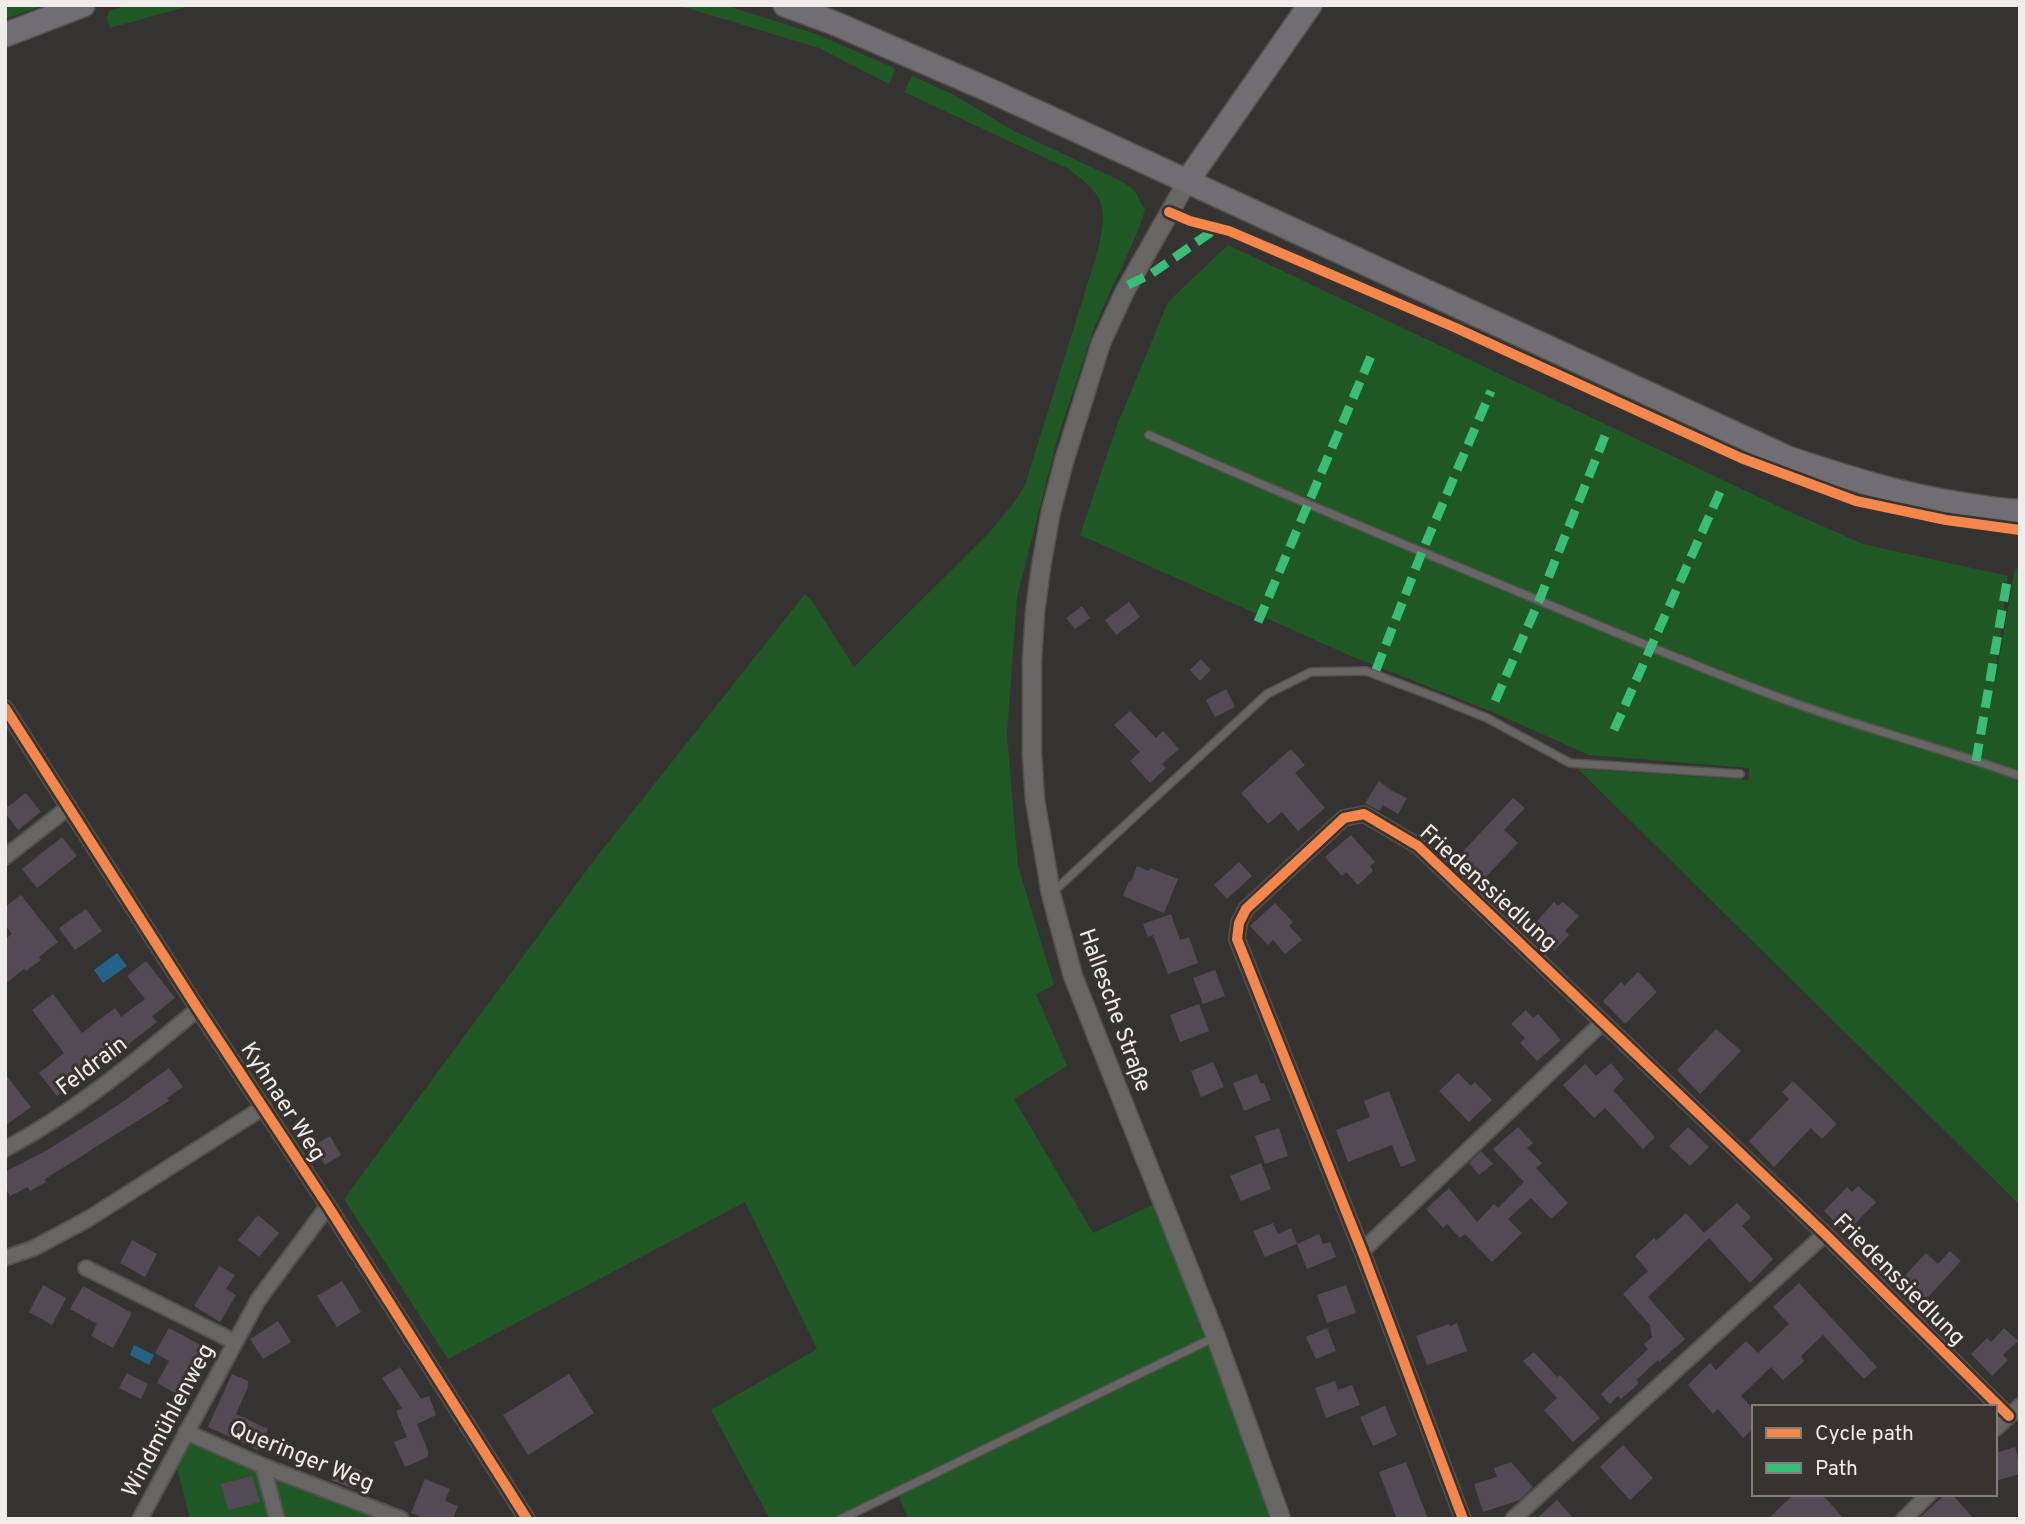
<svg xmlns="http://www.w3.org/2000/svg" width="2025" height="1524" font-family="Overpass,sans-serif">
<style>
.green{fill:#205825}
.water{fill:#246288}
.building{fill:#544a56}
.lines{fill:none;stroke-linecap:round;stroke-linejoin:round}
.service-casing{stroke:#53524f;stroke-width:10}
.minor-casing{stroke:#53524f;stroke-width:18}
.tertiary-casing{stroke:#53524f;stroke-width:21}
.primary-casing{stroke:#53524f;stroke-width:26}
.service{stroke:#676664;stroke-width:7}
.minor{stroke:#676664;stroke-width:14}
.tertiary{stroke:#676664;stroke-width:18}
.primary{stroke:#706e72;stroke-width:23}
.quiet{stroke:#3abd76;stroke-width:9;stroke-dasharray:18 9;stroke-linecap:butt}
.cycleway-casing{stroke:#37332f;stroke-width:15}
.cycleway{stroke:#f5874c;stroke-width:10}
.labels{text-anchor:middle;stroke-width:6;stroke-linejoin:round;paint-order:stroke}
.street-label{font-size:23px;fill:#efece9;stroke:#37332f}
</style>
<rect width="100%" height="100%" fill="#353331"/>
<path class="green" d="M5 5H44L5 19Z
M129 5H192L110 28 107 18 109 11Z
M677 5H723L737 9 816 34 892 67 895 70 889 84 819 48Z
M912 76 954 95 1012 130 1123 182 1134 190 1145 210 1138 231 1095 325 1057 440 1017 597 1007 734 1018 866 1054 985 1036 994 1067 1066 1014 1099 1093 1233 1163 1200 1281 1519H908L897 1491 841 1519H770L711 1410 817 1349 745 1202 448 1359 344 1199 595 859 805 594 812 601 854 667 989 533 1013 504 1025 485 1098 250C1108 205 1105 195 1067 168L904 92Z
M1228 245 1788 511 1863 544 2008 576 1993 692 2015 569 2020 568V772L1976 761 1792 703 1793 699 1763 696C1847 730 1935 749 2020 781V1205L1578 769 1749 780V768L1589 755 1495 713 1351 656 1080 535 1118 423 1168 302Z
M191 1443 263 1466 401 1519H190L176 1464Z"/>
<path class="water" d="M117 953 127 966 103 983 94 970Z
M134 1345 154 1355 149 1365 130 1355Z"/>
<path class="building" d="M1129 602 1140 617 1116 635 1105 620Z
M1082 606 1090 618 1075 629 1066 618Z
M1201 659 1211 670 1200 681 1190 670Z
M1226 689 1235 707 1215 717 1206 700Z
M1130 711 1156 738 1163 731 1179 749 1162 764 1166 768 1150 783 1130 761 1140 752 1114 725Z
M1291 749 1305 765 1295 773 1325 808 1298 831 1282 812 1268 824 1241 793Z
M1379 781 1392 791 1407 798 1398 814 1383 805 1379 811 1365 803Z
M26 793 41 812 18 830 5 813V809Z
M1513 798 1525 808 1504 830 1518 843 1480 883 1456 859Z
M1351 835 1375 862 1370 866 1373 871 1358 885 1346 872 1342 876 1325 857Z
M62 837 77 856 37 888 22 869Z
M1239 862 1252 876 1227 899 1214 885Z
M1137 866 1149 871 1150 868 1178 879 1164 913 1123 896 1129 881 1131 882Z
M21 895 58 942 39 957 41 960 26 971 24 969 5 984V939L12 934 5 925V907Z
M1554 902 1558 906 1563 902 1579 916 1565 931 1569 935 1554 951 1530 929Z
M1275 903 1293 922 1289 926 1302 940 1285 954 1273 940 1268 945 1250 926Z
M86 909 102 931 75 950 59 928Z
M1171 914 1180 940 1189 937 1198 963 1168 974 1153 935 1148 937 1143 924Z
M146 961 175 998 152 1016 157 1022 116 1054 114 1051 57 1096 39 1073 64 1053 32 1010 53 994 82 1033 115 1008 121 1017 145 999 127 976Z
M1215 970 1225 996 1203 1004 1193 978Z
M1638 972 1657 992 1625 1024 1603 1001 1621 982 1624 986Z
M1199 1004 1209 1031 1180 1042 1170 1015Z
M1526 1010 1533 1018 1538 1014 1561 1040 1537 1061 1520 1043 1525 1038 1511 1024Z
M1716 1029 1741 1051 1700 1094 1677 1070Z
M1213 1062 1224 1087 1201 1097 1191 1071Z
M1611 1063 1624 1079 1613 1090 1655 1137 1643 1149 1605 1108 1594 1118 1563 1085 1585 1064 1596 1076Z
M169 1068 183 1087 167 1098 169 1101 45 1179 46 1182 30 1191 28 1187 10 1196 5 1187V1172L51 1148 118 1105Z
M1458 1073 1471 1086 1475 1082 1492 1100 1469 1122 1439 1091Z
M5 1074 31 1107 5 1126Z
M1257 1074 1261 1084 1264 1083 1271 1100 1244 1111 1233 1083Z
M1793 1081 1837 1124 1822 1139 1811 1128 1774 1167 1749 1141 1789 1099 1782 1092Z
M1389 1091 1416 1161 1401 1167 1392 1145 1348 1162 1336 1130 1370 1117 1364 1101Z
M1518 1127 1533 1143 1527 1148 1542 1163 1536 1168 1568 1203 1551 1219 1531 1198 1508 1219 1522 1233 1492 1262 1465 1234 1460 1238 1447 1224 1443 1228 1426 1209 1449 1188 1477 1222 1494 1204 1498 1208 1524 1182 1493 1149Z
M1688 1127 1709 1147 1690 1166 1669 1146Z
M1279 1128 1288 1156 1265 1164 1255 1136Z
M330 1136 341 1155 325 1165 313 1146Z
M1481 1151 1493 1164 1479 1175 1469 1163Z
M1261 1163 1271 1189 1241 1201 1230 1176Z
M1858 1186 1876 1202 1846 1233 1824 1211 1847 1187 1852 1192Z
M1737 1203 1751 1217 1742 1226 1773 1259 1750 1283 1709 1238 1648 1297 1685 1339 1659 1362 1658 1360 1636 1380 1639 1383 1621 1399 1618 1396 1610 1404 1601 1394 1648 1349 1644 1344 1652 1337 1650 1325 1623 1294 1648 1271 1635 1256 1654 1238 1656 1241 1686 1213 1704 1233Z
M258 1215 279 1233 259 1257 238 1240Z
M1273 1223 1278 1234 1291 1228 1297 1244 1265 1257 1253 1231Z
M1319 1234 1323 1244 1330 1242 1336 1257 1307 1269 1297 1244Z
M132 1240 157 1254 145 1277 120 1263Z
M1950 1251 1961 1261 1921 1305 1898 1283 1926 1253 1938 1264Z
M219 1266 235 1275 226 1289 236 1295 220 1322 194 1306Z
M342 1281 361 1312 337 1327 317 1296Z
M1799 1283 1877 1367 1864 1379 1823 1335 1801 1356 1804 1361 1783 1380 1771 1367 1741 1396 1754 1410V1428L1743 1438 1718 1409 1713 1414 1688 1385 1710 1363 1716 1370 1746 1341 1758 1353 1789 1324 1773 1307Z
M43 1285 66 1298 52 1325 29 1312Z
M1346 1285 1356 1313 1327 1323 1317 1295Z
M83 1286 132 1313 113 1348 91 1336 97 1324 70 1309Z
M278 1321 291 1342 263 1359 250 1339Z
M1457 1323 1467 1351 1427 1365 1416 1336 1449 1324 1450 1326Z
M169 1328 208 1349 182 1397 157 1383 169 1361 155 1353Z
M1327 1328 1336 1351 1316 1359 1306 1337Z
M2004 1328 2018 1341 2003 1355 2008 1360 1992 1376 1971 1354 1987 1338 1991 1342Z
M1534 1352 1557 1377 1560 1375 1600 1418 1573 1442 1544 1410 1557 1398 1523 1361Z
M400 1367 421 1399 429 1396 436 1415 417 1424 428 1451V1457L405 1467 394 1442 407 1437 396 1411 402 1408 382 1378Z
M127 1373 148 1384 141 1399 119 1388Z
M232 1374 248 1381V1387L236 1414 268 1429 258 1450 208 1427Z
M569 1374 594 1413 528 1455 503 1415Z
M1335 1381 1338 1390 1352 1385 1360 1405 1326 1418 1315 1388Z
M1385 1406 1397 1435 1373 1446 1360 1417Z
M1623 1445 1653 1478 1630 1500 1600 1467Z
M2015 1447 2020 1466V1474L1995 1481V1453Z
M339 1462 362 1471 354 1489 331 1480Z
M1406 1462 1428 1519H1397L1379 1472Z
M1511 1462 1533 1487 1520 1500 1483 1512 1474 1484 1497 1477 1494 1468Z
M252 1476 260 1502 228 1510 221 1484Z
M425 1479 450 1489 445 1501 458 1506 453 1519H426L411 1513Z
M1794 1494H1822L1844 1519H1768Z
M1946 1494H1952L1974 1519H1918Z
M1557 1500 1574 1519H1536Z"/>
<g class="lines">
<defs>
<path id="service" d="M1149 435C1268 488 1388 538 1509 588 1600 626 1691 665 1783 699 1861 728 1942 748 2020 776
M1054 891 1267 694 1311 672 1366 671 1435 697 1487 718 1570 763 1740 774
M841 1519 1215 1337"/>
<path id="minor" d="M5 708 198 1009 328 1206 527 1519
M5 857 69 807
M5 1149C76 1111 137 1060 198 1009
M1362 1251 1603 1022
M5 1258 34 1248 88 1219 264 1107
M86 1268 235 1342
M1995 1429 2020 1406
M186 1432 263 1466 401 1519
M263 1466 277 1519
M140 1519 258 1300 328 1206
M1463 1519 1362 1251 1237 939 1239 923 1246 909 1344 818 1364 814 1418 846 1825 1234 2009 1416
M1513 1519 1825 1234
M1904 1519 1929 1494"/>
<path id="tertiary" d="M1188 180 1125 291 1101 343 1065 458 1051 511 1041 567 1035 612 1032 660V754L1035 800 1051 894 1073 976 1216 1337 1281 1519"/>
<path id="primary" d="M785 5 834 23 989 90 1788 458C1845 477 1901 495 1961 504 1980 507 2000 511 2020 511
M5 35 83 5
M1188 180 1310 5"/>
</defs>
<use href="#service" class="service-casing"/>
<use href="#minor" class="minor-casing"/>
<use href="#tertiary" class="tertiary-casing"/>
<use href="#primary" class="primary-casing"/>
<use href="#service" class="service"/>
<use href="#minor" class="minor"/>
<use href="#tertiary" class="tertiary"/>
<use href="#primary" class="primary"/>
<path class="quiet" d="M1128 285 1151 274 1217 228
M1258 622 1371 356
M1376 670 1422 552 1491 391
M1495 701 1539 601 1605 436
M1614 730 1720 492
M1976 761 2008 576"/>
<defs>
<path id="cycleway" d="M1169 212 1190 221 1229 231 1456 328 1741 458 1856 501 1946 520 2020 530
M5 708 198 1009 328 1206 527 1519
M1463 1519 1362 1251 1237 939 1239 923 1246 909 1344 818 1364 814 1418 846 1825 1234 2009 1416"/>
</defs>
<use href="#cycleway" class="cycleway-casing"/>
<use href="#cycleway" class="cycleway"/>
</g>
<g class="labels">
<g class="street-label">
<text transform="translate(1489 887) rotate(42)" y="8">Friedenssiedlung</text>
<text transform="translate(1116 1010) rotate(70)" y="8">Hallesche Straße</text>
<text transform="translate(91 1065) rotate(-37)" y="8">Feldrain</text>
<text transform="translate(284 1101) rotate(57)" y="8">Kyhnaer Weg</text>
<text transform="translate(1900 1279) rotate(45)" y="8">Friedenssiedlung</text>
<text transform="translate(167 1420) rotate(-62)" y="8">Windmühlenweg</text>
<text transform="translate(302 1455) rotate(22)" y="8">Queringer Weg</text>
</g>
</g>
<rect width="2025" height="1524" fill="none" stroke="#efece9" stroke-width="14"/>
<rect x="1752" y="1405" width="245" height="91" fill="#37332f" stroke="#817d79" stroke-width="2"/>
<rect x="1766" y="1428" width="35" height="10" fill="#f5874c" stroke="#817d79" stroke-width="2"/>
<text x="1815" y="1440" font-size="21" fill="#efece9">Cycle path</text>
<rect x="1766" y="1463" width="35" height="10" fill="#3abd76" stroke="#817d79" stroke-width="2"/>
<text x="1815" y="1475" font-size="21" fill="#efece9">Path</text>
</svg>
